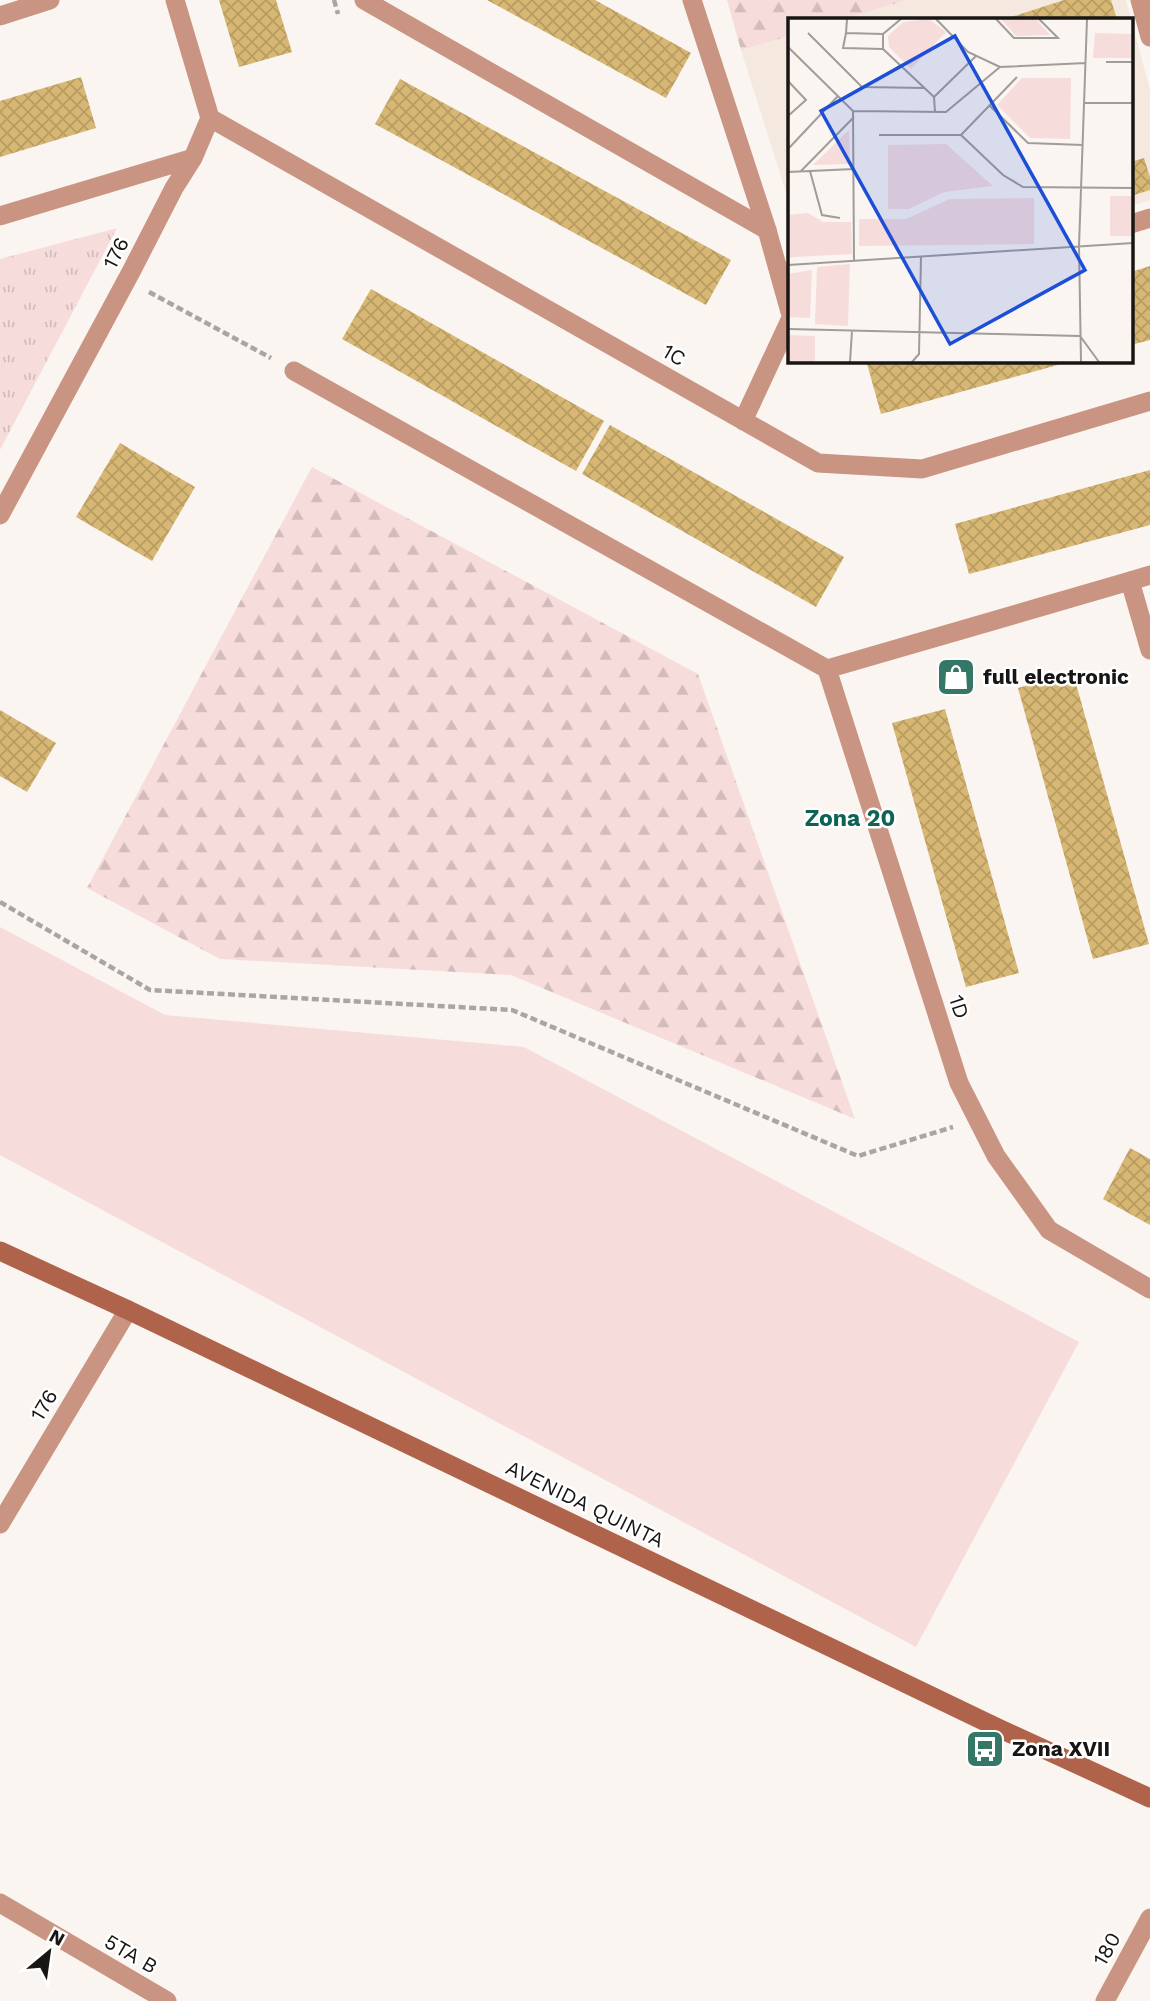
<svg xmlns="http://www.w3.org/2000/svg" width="1150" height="2001" font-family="'Work Sans',sans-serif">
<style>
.built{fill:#f4e8df}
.grass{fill:url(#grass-tufts)}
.forest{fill:url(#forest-firs)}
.green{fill:#f7dcdc}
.building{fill:url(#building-cross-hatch)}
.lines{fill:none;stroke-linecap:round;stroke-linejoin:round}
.path{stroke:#a9a5a2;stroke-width:4.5;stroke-dasharray:7 3.5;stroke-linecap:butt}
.service{stroke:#c99482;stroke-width:19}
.minor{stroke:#c99482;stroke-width:19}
.tertiary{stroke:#c99482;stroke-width:19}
.secondary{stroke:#af634a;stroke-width:19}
.labels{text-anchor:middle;stroke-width:5;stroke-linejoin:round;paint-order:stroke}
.street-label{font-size:21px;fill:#181615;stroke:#fff}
.poi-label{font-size:21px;font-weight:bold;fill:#181615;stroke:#fff;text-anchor:start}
.neighbourhood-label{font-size:23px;font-weight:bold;fill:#0e6454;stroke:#fff}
.inset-road{fill:none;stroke:#a09c99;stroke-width:2}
.view{fill:#1d4ed8;fill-opacity:0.15;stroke:#1d4ed8;stroke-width:3.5}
.inset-edge{fill:none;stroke:#181615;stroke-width:3.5}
</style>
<defs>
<pattern id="grass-tufts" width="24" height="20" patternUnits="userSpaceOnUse" patternTransform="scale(1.75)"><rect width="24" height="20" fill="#f7dcdc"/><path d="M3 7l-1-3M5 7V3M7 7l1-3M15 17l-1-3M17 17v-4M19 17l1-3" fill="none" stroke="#d3bcbc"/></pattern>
<pattern id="forest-firs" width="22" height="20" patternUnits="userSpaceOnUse" patternTransform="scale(1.75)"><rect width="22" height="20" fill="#f7dcdc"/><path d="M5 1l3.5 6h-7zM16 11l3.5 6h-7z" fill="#d3bcbc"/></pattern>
<pattern id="building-cross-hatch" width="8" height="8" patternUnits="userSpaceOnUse" patternTransform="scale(1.75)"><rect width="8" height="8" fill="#d7b773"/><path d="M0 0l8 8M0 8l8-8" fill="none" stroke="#b89d63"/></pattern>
</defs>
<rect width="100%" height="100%" fill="#faf5f1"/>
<path class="built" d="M907 0H1126L1150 90V200L1131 206V19H844Z
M789 36V202L741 50Z"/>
<path class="grass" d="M117 228 0 450V259Z"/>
<path class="forest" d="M727 0H907L844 19H790L789 36 741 50Z
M312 467 698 674 855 1119 511 975 220 959 87 888Z"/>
<path class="green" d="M0 927 165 1015 524 1047 1079 1342 916 1647 0 1155Z"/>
<path class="building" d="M219 0H276L292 52 239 67Z
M487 0H595L691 53 666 98Z
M1064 0H1111L1117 19H1005Z
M81 77 96 128 0 157V101Z
M400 79 731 260 706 305 375 124Z
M1144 158 1150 177V190L1131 196V162Z
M1150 266V340L1131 345V272Z
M371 289 604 421 576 471 342 339Z
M866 360H1072V361L881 414Z
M610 425 844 557 816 607 582 474Z
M120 443 195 487 152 561 76 517Z
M1150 470V525L969 574 955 524Z
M1073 673 1149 944 1093 959 1018 688Z
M945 709 1019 973 966 987 892 723Z
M0 710 56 743 27 792 0 776Z
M1130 1148 1150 1159V1225L1103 1199Z"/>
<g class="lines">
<path class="path" d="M334 0 338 14
M149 292 271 358
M0 902 150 990 512 1010 858 1156 953 1127"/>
<path class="service" d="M364 0 767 230
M0 16 50 0
M1131 224 1150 218
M294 371 827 669
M1130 581 1150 575"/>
<path class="minor" d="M692 0 767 230 790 312
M1140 0 1150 37
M210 118 818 463 922 469 1150 401
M0 216 193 158
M743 421 790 320
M0 515 132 270 174 188 193 158 210 118 175 0
M1150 650 1130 581 827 669 959 1083 996 1156 1049 1230 1150 1289
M0 1524 128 1310
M0 1903 167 2001"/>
<path class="tertiary" d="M1105 2001 1150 1918"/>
<path class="secondary" d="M0 1251 128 1310 996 1727 1150 1798"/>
</g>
<defs>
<symbol id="shop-square" viewBox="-11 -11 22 22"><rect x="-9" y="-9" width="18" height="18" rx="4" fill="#357767" stroke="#fff"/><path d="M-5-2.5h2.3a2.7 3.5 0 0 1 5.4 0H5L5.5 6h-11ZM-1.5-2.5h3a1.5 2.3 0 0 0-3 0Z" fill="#fff"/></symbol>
<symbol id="bus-square" viewBox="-11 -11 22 22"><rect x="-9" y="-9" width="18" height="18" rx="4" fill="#357767" stroke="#fff"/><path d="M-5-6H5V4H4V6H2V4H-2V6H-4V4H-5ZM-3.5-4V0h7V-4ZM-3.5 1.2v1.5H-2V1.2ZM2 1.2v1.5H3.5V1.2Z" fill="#fff"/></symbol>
</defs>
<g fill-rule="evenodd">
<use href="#shop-square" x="934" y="655" width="44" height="44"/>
<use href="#bus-square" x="963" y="1727" width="44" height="44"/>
</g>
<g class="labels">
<g class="street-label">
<text transform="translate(116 253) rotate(-63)" y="7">176</text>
<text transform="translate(674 355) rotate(30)" y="7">1C</text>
<text transform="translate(959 1007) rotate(72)" y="7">1D</text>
<text transform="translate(44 1405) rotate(-59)" y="7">176</text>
<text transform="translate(585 1504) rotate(26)" y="7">AVENIDA QUINTA</text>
<text transform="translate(1107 1949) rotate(-61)" y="7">180</text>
<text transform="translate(131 1954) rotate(30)" y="7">5TA B</text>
</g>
<g class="poi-label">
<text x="983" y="684">full electronic</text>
<text x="1012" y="1756">Zona XVII</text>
</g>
<g class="neighbourhood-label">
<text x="850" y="826">Zona 20</text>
</g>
</g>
<g transform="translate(788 18)">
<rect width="345" height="345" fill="#faf5f1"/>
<path d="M307 15 345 16V40H305ZM61 112 62 146 25 147ZM35 204H63L64 236 7 239Z" fill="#f7dcdc"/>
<path d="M141 1 158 14 123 51 101 29 100 18 115 4ZM158 126 205 168 156 174 121 191H100V127ZM322 178H345V218H322Z" fill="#f7dcdc"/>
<path d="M213 1H248L262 17 228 18ZM234 60H283L282 121 242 120 209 87ZM246 180V226L71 228V201H118L162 181ZM20 195 35 204 7 239 0 240V197ZM62 246 60 308 27 306 29 249ZM24 252 22 300 0 299V256ZM0 317 27 318V344H0Z" fill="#f7dcdc"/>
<path class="inset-road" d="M59 1 58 15 95 16 113 1M148 1 180 34 212 49M208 1 226 20H270L251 1M20 15 74 69 137 70M58 15 55 30 95 31M95 16V31L146 79 147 94M0 29 65 93 66 243M318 44H345M0 63 18 82 0 98M146 79 188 38M296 85H345M202 88 240 125 295 127M65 93 158 94 212 49 298 45M91 117H173L229 59M173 117 215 157 235 169 345 170M1 130 50 78M13 153 66 99M22 153 34 197 52 200M0 154 66 151M0 247 345 225M0 311 292 318 311 344M62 344 64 313M124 344 131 336 133 238M293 344 291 228 299 1"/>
<path class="view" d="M167 18 297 252 162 326 33 93Z"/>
<rect width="345" height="345" class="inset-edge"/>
</g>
<g transform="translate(49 1952) rotate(29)" stroke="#ffffff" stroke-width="5" paint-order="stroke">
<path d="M0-5L12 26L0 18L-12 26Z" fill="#181615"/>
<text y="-10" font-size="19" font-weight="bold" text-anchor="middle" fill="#181615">N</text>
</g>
</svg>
